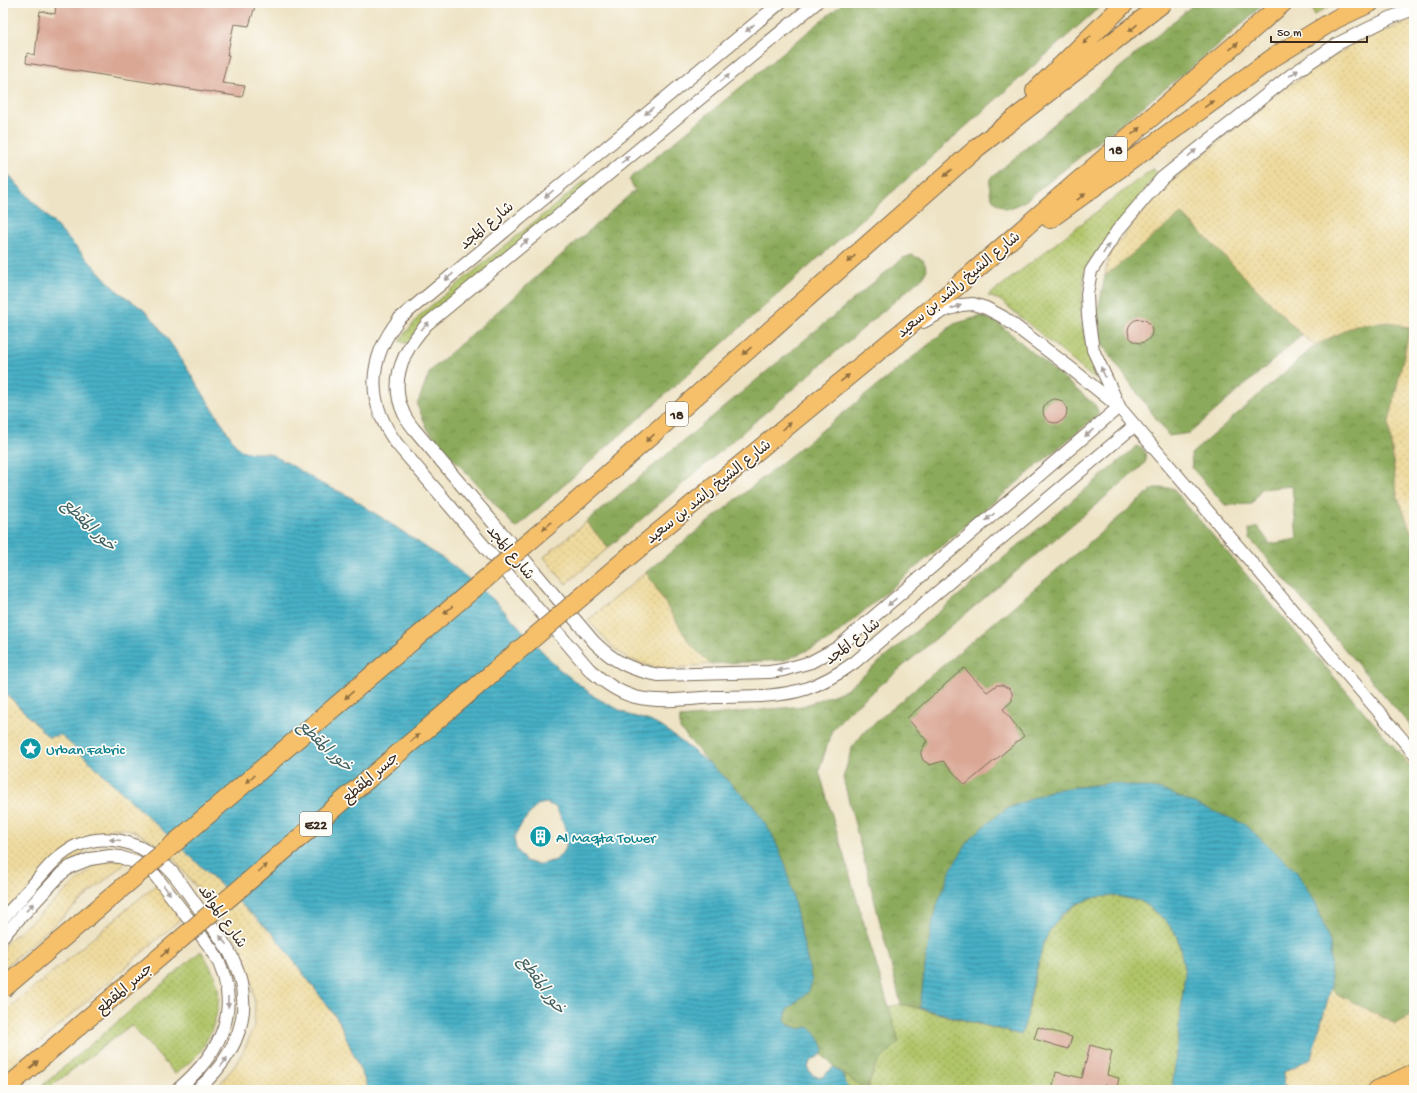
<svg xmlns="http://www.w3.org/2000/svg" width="1417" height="1093" font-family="'Gochi Hand','Playpen Sans Arabic',sans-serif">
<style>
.grass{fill:url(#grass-dots);stroke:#767743}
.forest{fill:url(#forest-crowns);stroke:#646a3d}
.sand{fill:url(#sand-dots);stroke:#94825e}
.water{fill:url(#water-rules);stroke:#416d72;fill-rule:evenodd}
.building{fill:#daa795}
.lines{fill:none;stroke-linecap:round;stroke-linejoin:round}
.minor-casing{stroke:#7a6b58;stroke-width:14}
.highway-casing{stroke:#7a6b58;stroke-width:20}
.minor{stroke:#fff;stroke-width:12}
.highway{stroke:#f6c06b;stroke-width:18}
.highway-bridge-casing{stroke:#7a6b58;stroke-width:20;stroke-linecap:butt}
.highway-bridge{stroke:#f6c06b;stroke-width:18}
.oneway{fill:#a79f9a}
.oneway2{fill:#8f6e41}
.labels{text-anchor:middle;stroke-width:3.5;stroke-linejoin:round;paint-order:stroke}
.shield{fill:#fdfcf7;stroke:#75695f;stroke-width:1}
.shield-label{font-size:14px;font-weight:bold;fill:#3b2a1e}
.street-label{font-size:15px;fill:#3b2a1e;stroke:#fdfcf7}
.culture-label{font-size:15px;fill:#0d838f;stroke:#fdfcf7;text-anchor:start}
.water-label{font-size:16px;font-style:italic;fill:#406061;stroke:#fdfcf7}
</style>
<defs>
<pattern id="grass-dots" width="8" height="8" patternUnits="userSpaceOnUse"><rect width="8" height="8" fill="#b0c468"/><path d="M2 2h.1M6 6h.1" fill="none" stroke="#909f55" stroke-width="1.8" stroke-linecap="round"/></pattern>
<pattern id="forest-crowns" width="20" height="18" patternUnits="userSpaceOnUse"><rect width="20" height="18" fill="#8caa5c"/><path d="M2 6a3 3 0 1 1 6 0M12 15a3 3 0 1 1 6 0" fill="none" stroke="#748b4b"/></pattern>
<pattern id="sand-dots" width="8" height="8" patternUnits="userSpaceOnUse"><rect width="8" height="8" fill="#eeda9e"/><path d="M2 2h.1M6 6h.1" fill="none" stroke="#cdbb88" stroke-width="1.8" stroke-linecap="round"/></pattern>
<pattern id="water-rules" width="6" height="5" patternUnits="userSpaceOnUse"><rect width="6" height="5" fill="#47b0c6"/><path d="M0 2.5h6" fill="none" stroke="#3c8fa0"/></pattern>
</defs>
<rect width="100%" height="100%" fill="#fdfcf7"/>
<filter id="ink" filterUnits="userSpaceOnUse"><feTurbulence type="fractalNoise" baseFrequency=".025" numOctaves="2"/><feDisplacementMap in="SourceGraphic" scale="8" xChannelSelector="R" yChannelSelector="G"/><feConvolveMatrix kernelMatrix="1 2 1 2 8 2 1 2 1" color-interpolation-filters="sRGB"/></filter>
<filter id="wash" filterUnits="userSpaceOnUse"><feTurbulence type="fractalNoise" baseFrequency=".012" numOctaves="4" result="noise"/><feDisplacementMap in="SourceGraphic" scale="16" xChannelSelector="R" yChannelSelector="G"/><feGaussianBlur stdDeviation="0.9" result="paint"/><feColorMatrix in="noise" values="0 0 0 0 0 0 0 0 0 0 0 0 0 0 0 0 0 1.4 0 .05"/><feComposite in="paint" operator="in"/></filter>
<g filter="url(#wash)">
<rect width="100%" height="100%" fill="#eee3c5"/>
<path class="grass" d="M1314 3H1335L1314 15 1312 5Z
M1153 168 1157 174 1085 269 1080 318 1088 352 1099 372 1097 377H1092L1000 300 988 296Z
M586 180 591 186 407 344 399 341 422 313Z
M1115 896 1141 901 1165 920 1178 937 1185 973 1172 1090H867L877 1063 899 1042 888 1007 901 1004 1021 1035C1029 1012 1032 988 1038 965 1039 958 1040 951 1043 944 1052 921 1072 902 1097 897 1103 896 1109 896 1115 896Z
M201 951C208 962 214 972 217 984 223 1005 211 1038 198 1054 191 1062 182 1068 175 1074L131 1025 46 1090H37Z
M834 1067 866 1090H849L842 1074Z"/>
<path class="forest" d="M843 3H1104L516 528 428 430 417 405 430 371 635 190 629 179Z
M1195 3H1265L1202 59 1025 201 1008 209C991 202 989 197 990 179Z
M1182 212 1302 335 1190 433 1169 436 1103 346 1097 316 1105 276Z
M912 255 923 260 927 269 924 276 608 548 586 522 903 258Z
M981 316 998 323 1096 406 1099 414 828 641 785 660 710 664 690 644 646 572 954 324Z
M1390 322 1410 328 1389 423 1397 494 1414 539V730L1250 539 1249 530 1258 527 1270 544 1297 539 1292 486 1261 489 1252 504 1225 505 1192 468 1191 454 1316 345 1355 325Z
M1137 446 1145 451 1146 461 1141 467 847 713 832 730 819 771 899 1042 877 1063 866 1090 834 1067 822 1055 824 1049 808 1027 800 1029 788 1024 785 1020 787 1010 808 991 710 764 680 729V718L803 706 846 690Z
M1154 488H1172L1414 770V1014L1395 1024 1337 994 1331 988 1330 943 1112 783 1052 790 1004 810 926 958 920 1008 901 1004 843 778 852 748 865 731Z"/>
<path class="sand" d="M1414 20V539L1397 494 1389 423 1410 328 1390 322 1355 325 1316 345 1302 335 1182 213 1105 276 1110 252 1163 188 1278 93 1356 42Z
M586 522 608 548 566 584 544 557Z
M646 572 690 644 710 664 662 670 631 660 614 649 588 620Z
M3 690 48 737 61 734 274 935 339 1021 369 1090H212L219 1085 234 1067 245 1048 254 1026 255 1004 251 980 238 943 228 928 167 850 136 832 125 828 111 829 3 921Z
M1414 745V770L1403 757Z
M103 859H129L3 969V946Z
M159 882 186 914 3 1075V1014Z
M1331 988 1337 994 1395 1024 1414 1014V1090H1283L1284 1072 1311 1058Z"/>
<path class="water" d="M3 169 116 290 144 310 154 320 174 348 235 444 241 450 252 453H268L288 463 320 483 349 496 451 564 494 600 558 668 595 697 629 715 650 721 665 729 710 764 753 805 772 834 786 866 812 981 809 991 787 1010 785 1020 788 1025 800 1029 808 1027C816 1032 821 1040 824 1050 821 1058 814 1057 810 1063 804 1071 815 1078 822 1077L834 1067 842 1074 849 1090H369L339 1021 274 935 61 735 48 737 3 690ZM546 803 556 807 566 829V848L556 860 538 865 525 861 516 848 514 838 522 823 537 805Z
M1112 783 1162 790 1244 824 1296 871 1316 903 1330 943 1331 988 1311 1058 1284 1072 1283 1090H1172L1185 973 1178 937 1165 920 1141 901 1115 896 1096 897 1076 904 1061 915 1050 931 1043 944 1030 997 1027 1017 1021 1035 920 1008 926 958 935 911 952 867 972 836 1004 810 1052 790Z"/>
<g id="blocks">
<path class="building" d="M56 3H256L249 26 234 24 227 55H229L222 83 245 86 242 97 26 63 27 53 35 55 40 11 55 14Z
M1128 331a12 12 0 1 1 24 0a12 12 0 1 1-24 0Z
M1043 411a12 12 0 1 1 24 0a12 12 0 1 1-24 0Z
M964 668 987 692 997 685H1002L1010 689 1012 693V701L1003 709 1024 736 965 785 943 761 930 765 923 760 921 755V751L927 741 907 718Z
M533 837a8 8 0 1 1 16 0a8 8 0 1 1-16 0Z
M1038 1027 1072 1037 1068 1049 1034 1039Z
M1090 1045 1112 1051 1107 1075 1119 1078 1117 1087 1104 1085 1102 1090H1052L1056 1072 1082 1078Z"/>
</g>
</g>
<g filter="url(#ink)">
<use href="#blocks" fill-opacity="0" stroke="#7a6b58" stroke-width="1"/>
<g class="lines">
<defs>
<path id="minor" d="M780 3 399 319C367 360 366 402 397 444L589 669C602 681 617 692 635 697 660 703 688 699 714 697 744 696 776 698 805 689 823 683 840 673 855 662L1134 426
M816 3 427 324C404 349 388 380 404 414 406 419 410 424 414 429L594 642C614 662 631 670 659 675L769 672 783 670 811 662 837 648 1119 407
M923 322 944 311 961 305 973 304 986 308 1003 317 1068 366 1119 407 1414 753
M1119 406 1093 350 1088 316 1087 294 1091 271 1117 231 1162 178 1291 75 1337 44 1392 17 1414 9
M3 918C13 908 22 898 31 887 45 871 58 853 78 845 111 831 146 845 169 869 181 881 190 897 200 910 224 942 246 968 243 1011 240 1043 221 1069 197 1090
M3 936 61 874 70 867 90 859 110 856 120 857 140 864 155 875 213 951C245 1007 222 1052 177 1090"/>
<path id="highway" d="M1035 91 1125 3
M1050 219 1274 57 1336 19 1370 3
M577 501 978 147 1163 3
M627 558 948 294 1283 3
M1377 1090 1414 1073"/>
</defs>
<use href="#minor" class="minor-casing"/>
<use href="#highway" class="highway-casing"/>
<use href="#minor" class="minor"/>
<use href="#highway" class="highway"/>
<defs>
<path id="highway-bridge" d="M3 989 577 501
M4 1090 627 558"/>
</defs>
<use href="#highway-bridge" class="highway-bridge-casing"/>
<use href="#highway-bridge" class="highway-bridge"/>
</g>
<defs><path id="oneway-solid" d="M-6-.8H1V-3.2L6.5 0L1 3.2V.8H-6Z"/></defs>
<g class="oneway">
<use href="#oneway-solid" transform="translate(750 28) rotate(140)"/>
<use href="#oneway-solid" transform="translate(1294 73) rotate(-35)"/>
<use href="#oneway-solid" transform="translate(725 78) rotate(-39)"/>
<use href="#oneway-solid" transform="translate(649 111) rotate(140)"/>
<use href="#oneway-solid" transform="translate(1192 153) rotate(-39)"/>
<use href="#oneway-solid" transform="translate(625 160) rotate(-39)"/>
<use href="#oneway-solid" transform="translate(549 194) rotate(140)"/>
<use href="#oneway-solid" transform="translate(524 243) rotate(-39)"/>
<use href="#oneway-solid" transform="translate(1106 249) rotate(-58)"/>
<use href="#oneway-solid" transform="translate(449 277) rotate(140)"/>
<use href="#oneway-solid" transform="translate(956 307) rotate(-19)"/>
<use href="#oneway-solid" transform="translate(425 326) rotate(-46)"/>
<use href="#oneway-solid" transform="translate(1103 372) rotate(-114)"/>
<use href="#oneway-solid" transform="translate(1089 433) rotate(140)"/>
<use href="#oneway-solid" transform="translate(990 517) rotate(140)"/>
<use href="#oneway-solid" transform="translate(892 602) rotate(140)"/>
<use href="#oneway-solid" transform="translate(783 670) rotate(170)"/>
<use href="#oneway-solid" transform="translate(115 840) rotate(-175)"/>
<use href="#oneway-solid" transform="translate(167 890) rotate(53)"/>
<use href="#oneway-solid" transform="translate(30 907) rotate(-47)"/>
<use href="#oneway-solid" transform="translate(223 940) rotate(-127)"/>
<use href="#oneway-solid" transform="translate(228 1002) rotate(90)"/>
<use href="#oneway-solid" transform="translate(224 1062) rotate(-55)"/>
</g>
<g class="oneway2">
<use href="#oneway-solid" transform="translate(1133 28) rotate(141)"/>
<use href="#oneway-solid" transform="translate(1087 40) rotate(135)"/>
<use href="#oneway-solid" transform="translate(1234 46) rotate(-41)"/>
<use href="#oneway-solid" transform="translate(1209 104) rotate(-36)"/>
<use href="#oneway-solid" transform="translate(1136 131) rotate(-41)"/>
<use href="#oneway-solid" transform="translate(948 173) rotate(139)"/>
<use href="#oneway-solid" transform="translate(1081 197) rotate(-36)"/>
<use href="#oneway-solid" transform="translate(851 259) rotate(139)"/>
<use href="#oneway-solid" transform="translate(747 351) rotate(139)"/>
<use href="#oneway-solid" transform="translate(845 378) rotate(-39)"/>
<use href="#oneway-solid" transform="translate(787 426) rotate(-40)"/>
<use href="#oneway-solid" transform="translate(650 438) rotate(139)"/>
<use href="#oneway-solid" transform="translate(547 526) rotate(140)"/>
<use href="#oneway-solid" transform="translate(448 610) rotate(140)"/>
<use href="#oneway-solid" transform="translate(349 695) rotate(140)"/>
<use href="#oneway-solid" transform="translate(415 738) rotate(-41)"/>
<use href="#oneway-solid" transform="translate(250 779) rotate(140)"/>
<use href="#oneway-solid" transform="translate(263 868) rotate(-41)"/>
<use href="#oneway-solid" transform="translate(165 953) rotate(-41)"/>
<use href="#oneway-solid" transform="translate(34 1065) rotate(-41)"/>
</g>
</g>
<defs>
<symbol id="sight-disc" viewBox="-11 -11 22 22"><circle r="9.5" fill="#0f9aa8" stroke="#fdfcf7"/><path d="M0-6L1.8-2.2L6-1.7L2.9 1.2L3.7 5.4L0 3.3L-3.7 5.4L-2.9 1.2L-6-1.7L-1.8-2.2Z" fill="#fff"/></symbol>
<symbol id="building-disc" viewBox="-11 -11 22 22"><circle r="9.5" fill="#0f9aa8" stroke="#fdfcf7"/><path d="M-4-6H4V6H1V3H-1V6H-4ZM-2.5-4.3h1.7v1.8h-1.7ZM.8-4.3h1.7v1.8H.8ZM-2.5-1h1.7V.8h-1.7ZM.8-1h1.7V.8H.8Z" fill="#fff"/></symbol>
</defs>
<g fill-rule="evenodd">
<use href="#sight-disc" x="18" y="736" width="25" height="25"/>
<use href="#building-disc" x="528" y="824" width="25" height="25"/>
</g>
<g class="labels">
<g class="shield">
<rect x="1105" y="137" width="22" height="24" rx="3"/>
<rect x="666" y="402" width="22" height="24" rx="3"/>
<rect x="300" y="812" width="32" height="24" rx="3"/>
</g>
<g class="shield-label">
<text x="1116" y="154">18</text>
<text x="677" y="419">18</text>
<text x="316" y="829">E22</text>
</g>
<g class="street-label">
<text transform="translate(486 225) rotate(-40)" y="5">شارع المَجد</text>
<text transform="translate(958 284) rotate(-40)" y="5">شارع الشيخ راشد بن سعيد</text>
<text transform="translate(708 491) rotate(-39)" y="5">شارع الشيخ راشد بن سعيد</text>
<text transform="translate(511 552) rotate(50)" y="5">شارع المَجد</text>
<text transform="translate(852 641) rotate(-38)" y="5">شارع المَجد</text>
<text transform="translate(370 777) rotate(-41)" y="5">جسر المقطع</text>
<text transform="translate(223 916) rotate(55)" y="5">شارع المواقد</text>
<text transform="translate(124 988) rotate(-41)" y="5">جسر المقطع</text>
</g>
<g class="culture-label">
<text x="46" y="754">Urban Fabric</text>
<text x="556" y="842">Al Maqta Tower</text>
</g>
<g class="water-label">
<text transform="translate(90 524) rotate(44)" y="6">خور المقطع</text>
<text transform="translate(326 745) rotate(43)" y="6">خور المقطع</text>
<text transform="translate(543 984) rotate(54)" y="6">خور المقطع</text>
</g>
</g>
<rect width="1417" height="1093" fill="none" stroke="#fdfcf7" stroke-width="16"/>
<path d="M1271 36v6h96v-6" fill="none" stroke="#3b2a1e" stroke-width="2"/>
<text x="1277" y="36" font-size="12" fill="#3b2a1e" stroke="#fdfcf7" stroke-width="3" paint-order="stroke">50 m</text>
</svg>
